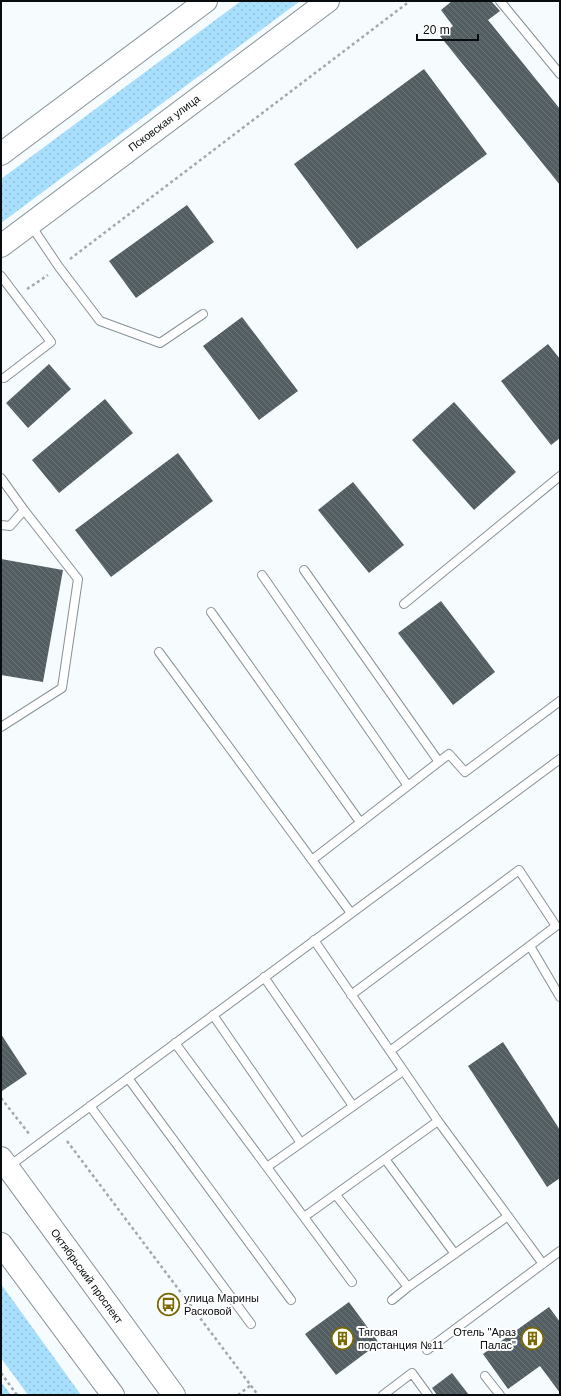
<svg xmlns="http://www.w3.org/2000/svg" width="561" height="1396" font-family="Helvetica,sans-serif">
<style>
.grass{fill:url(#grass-dots)}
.building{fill:url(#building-back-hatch)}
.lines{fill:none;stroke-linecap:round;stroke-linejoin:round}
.lane-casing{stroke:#869197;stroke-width:10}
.secondary-casing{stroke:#869197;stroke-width:24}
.primary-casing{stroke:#869197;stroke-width:24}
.path{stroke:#a4a8aa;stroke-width:2.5;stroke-dasharray:3 3;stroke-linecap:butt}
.lane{stroke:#fff;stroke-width:8}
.secondary{stroke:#fff;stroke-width:22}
.primary{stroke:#fff;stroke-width:22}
.labels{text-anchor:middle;stroke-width:4;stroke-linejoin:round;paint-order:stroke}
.street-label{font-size:11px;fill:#080c0e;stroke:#fff}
.poi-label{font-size:11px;fill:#080c0e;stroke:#fff;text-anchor:start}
</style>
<defs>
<pattern id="grass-dots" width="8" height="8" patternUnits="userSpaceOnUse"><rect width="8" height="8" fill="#a7dffc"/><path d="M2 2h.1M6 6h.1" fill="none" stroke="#8ebed7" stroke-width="1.8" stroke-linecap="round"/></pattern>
<pattern id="building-back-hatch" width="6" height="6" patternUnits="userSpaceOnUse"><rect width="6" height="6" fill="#535e63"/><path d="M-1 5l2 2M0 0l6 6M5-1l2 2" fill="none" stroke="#6c7478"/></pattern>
</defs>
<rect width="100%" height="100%" fill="#f6fbfd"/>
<path class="grass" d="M241 1H300L1 223V179Z
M1 1284 81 1395H28L1 1358Z
M1 1382 11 1395H1Z"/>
<path class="building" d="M452 1H491L500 11 488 20 560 109V185L440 36 453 26 441 10Z
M424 69 487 154 357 249 294 164Z
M187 205 214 242 136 298 109 261Z
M242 317 298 391 259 420 203 346Z
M548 344 560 359V438L551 445 501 381Z
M49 364 71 389 28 428 6 403Z
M105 399 133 433 59 493 32 460Z
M454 402 516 472 474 510 412 440Z
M178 453 213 501 111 577 75 530Z
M353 482 404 545 369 573 318 510Z
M1 559 63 570 43 682 1 675Z
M441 601 495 672 453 705 398 633Z
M1 1034 27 1074 2 1091 1 1090Z
M503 1042 560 1130V1178L547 1187 468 1066Z
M349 1302 379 1343 336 1375 305 1334Z
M549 1307 560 1322V1393L540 1366 508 1389 483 1354Z
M452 1373 469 1395H437L432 1388Z"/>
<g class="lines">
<defs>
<path id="lane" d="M500 1 560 74
M30 224 59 267 100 321 160 343 203 314
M1 276 51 342 4 378
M1 478 24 510 10 526 1 525
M304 570 439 762
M262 575 408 786
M404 604 560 476
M211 612 360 822
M159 652 351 913
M1 727 62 688 78 579 24 510
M312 860 449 754 465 772 560 701
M314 940 438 1121 543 1264
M530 946 560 997
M264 977 353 1106
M351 995 519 870 556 926 390 1051
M213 1015 301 1143
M175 1043 352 1282
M128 1078 291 1300
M90 1106 251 1324
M385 1159 455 1254
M8 1167 560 759
M267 1167 403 1071
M336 1195 408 1287
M304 1217 438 1121
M392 1300 408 1287 508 1216
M427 1350 560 1251
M485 1376 500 1395
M383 1395 412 1373 428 1395"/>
<path id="secondary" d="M1 154 206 1
M1 246 328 1"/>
<path id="primary" d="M1 1158 174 1395
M1 1244 113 1395"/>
</defs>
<use href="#lane" class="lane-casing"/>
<use href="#secondary" class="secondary-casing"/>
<use href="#primary" class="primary-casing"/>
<path class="path" d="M70 259 410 1
M27 289 48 275
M1 1098 30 1135
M67 1141 258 1395
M1 1373 17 1395
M238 1395 251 1385"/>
<use href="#lane" class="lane"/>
<use href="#secondary" class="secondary"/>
<use href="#primary" class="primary"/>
</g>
<defs>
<symbol id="bus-ring" viewBox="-11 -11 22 22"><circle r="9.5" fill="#fff" stroke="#796900" stroke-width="1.5"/><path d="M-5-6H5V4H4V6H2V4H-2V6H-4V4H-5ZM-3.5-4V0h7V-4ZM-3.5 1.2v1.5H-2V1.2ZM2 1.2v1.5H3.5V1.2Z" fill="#796900"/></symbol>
<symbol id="building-ring" viewBox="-11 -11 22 22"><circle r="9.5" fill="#fff" stroke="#796900" stroke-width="1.5"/><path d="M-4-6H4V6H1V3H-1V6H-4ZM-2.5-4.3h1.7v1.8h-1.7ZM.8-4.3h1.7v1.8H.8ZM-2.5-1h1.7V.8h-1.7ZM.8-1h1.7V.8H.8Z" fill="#796900"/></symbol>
</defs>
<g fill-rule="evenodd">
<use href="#bus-ring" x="156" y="1292" width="25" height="25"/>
<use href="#building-ring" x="330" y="1326" width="25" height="25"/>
<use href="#building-ring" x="520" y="1326" width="25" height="25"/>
</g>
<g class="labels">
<g class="street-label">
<text transform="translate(164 123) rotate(-37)" y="4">Псковская улица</text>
<text transform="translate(87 1276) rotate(54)" y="4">Октябрьский проспект</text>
</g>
<g class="poi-label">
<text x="184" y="1302">улица Марины<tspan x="184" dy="13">Расковой</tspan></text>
<text x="358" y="1336">Тяговая<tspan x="358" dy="13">подстанция №11</tspan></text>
<text x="516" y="1336" text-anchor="end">Отель "Араз<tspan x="516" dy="13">Палас"</tspan></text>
</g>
</g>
<rect width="561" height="1396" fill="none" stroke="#080c0e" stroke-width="4"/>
<path d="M417 34v6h61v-6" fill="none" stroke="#080c0e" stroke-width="2"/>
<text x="423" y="34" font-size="12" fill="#080c0e" stroke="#ffffff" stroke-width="3" paint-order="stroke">20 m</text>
</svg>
